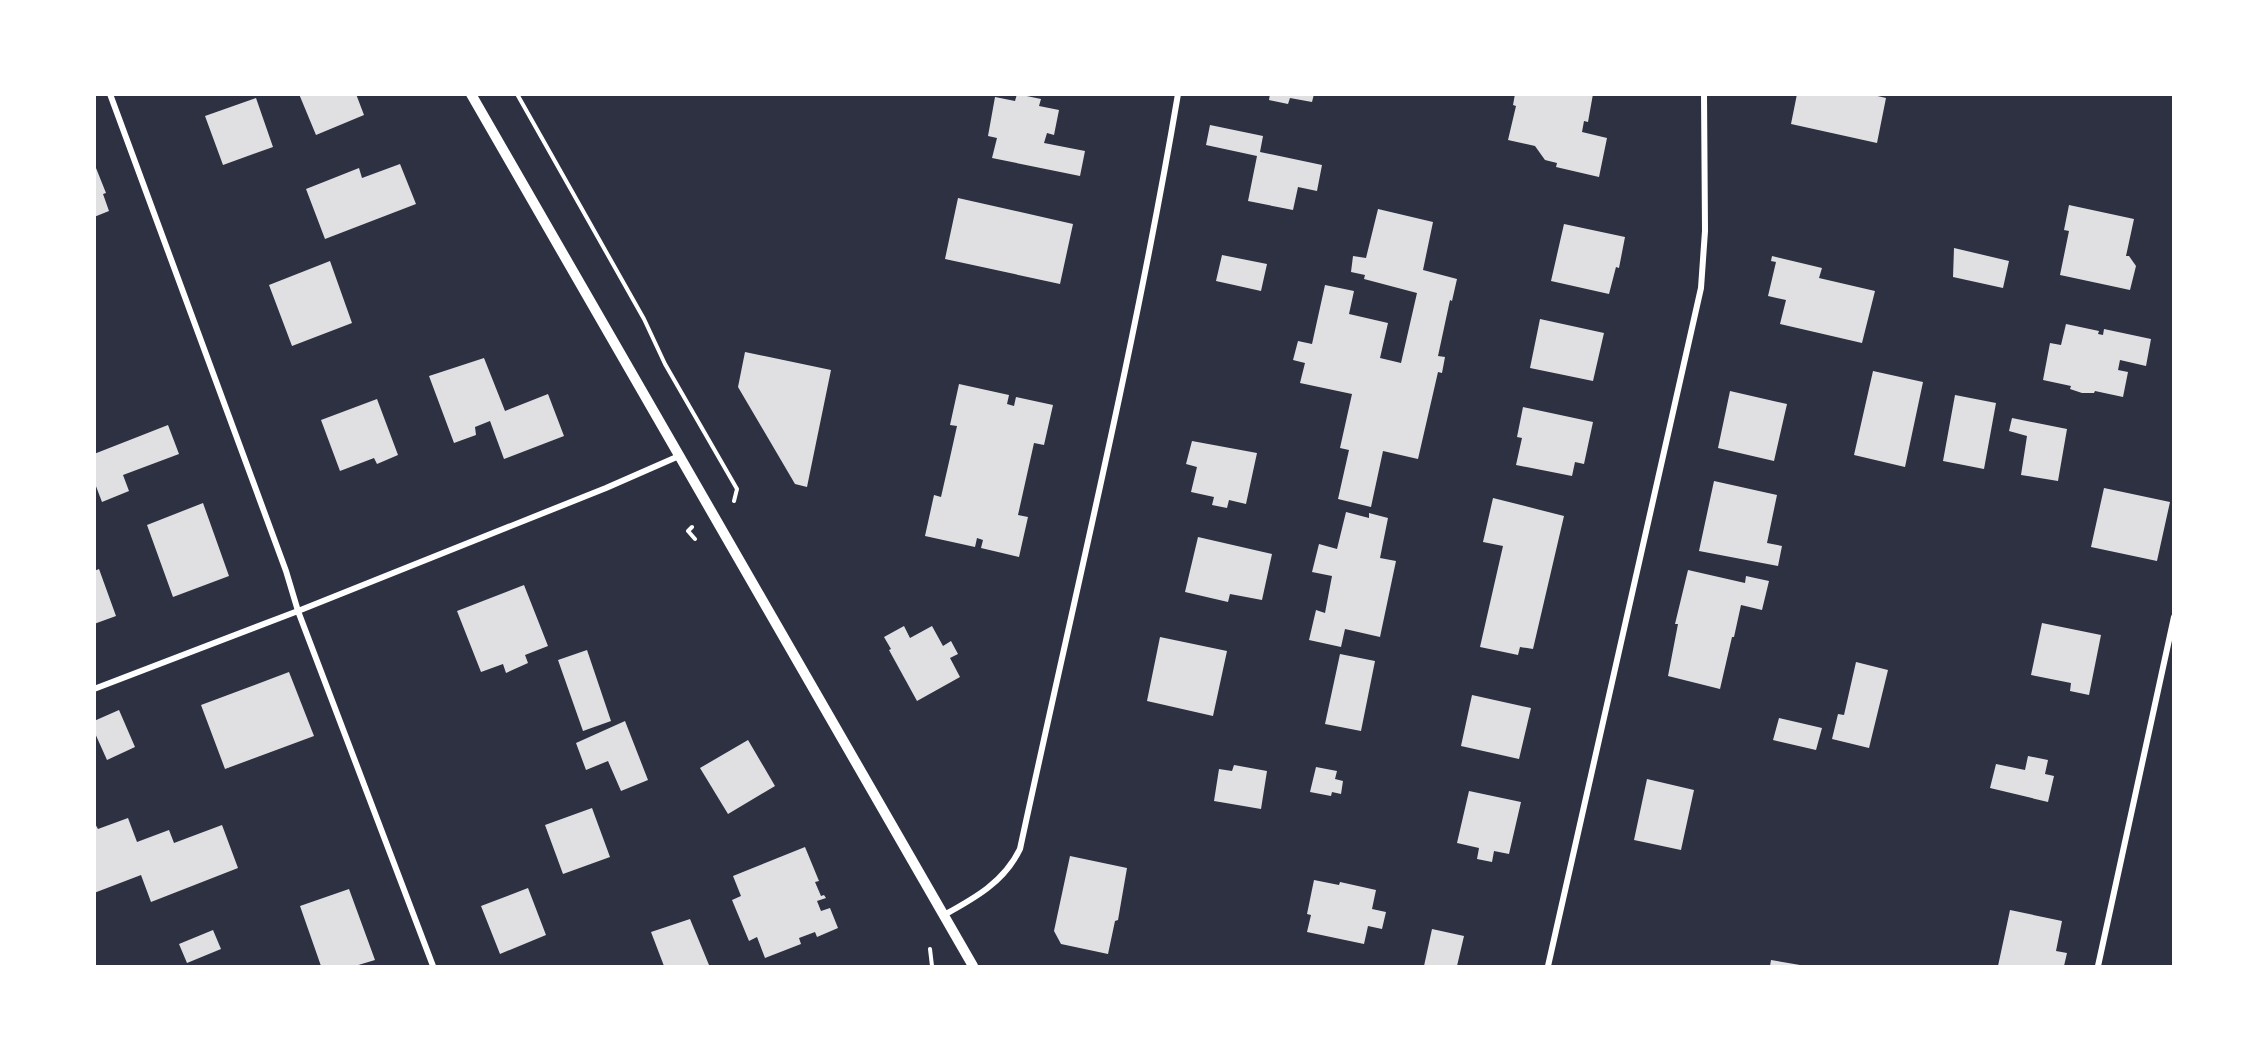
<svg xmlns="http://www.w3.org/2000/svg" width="2268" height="1061" font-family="Spectral,serif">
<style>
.building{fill:#e0e0e3}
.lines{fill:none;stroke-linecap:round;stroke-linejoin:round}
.path{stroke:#fff;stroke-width:4}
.minor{stroke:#fff;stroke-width:6}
.tertiary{stroke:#fff;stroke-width:10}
</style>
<rect width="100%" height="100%" fill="#2d3142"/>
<path class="building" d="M299 94H356L364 115 316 135Z
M1017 94 1041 99 1039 106 1059 110 1054 135 1047 133 1044 143 1085 151 1080 176 992 158 997 138 988 136 995 97 1015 101Z
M1270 94H1314L1312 102 1290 98 1288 104 1269 100Z
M1515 94H1593L1588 122 1584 121 1582 132 1607 138 1599 177 1556 167 1557 163 1545 160 1535 146 1508 140 1516 106 1513 105Z
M1797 94H1869L1886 98 1877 143 1791 124Z
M256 98 273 147 223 165 205 116Z
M1210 125 1263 136 1260 152 1322 165 1317 191 1298 187 1293 210 1248 201 1257 156 1206 145Z
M94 163 106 193 103 194 109 211 94 217Z
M400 164 416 204 325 239 306 189 359 168 362 178Z
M958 198 1073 224 1060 284 945 259Z
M2069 205 2134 219 2126 256H2129L2136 266 2130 290 2060 275 2069 231 2064 230Z
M1378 209 1433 222 1423 270 1457 279 1452 301 1450 300 1438 356 1445 357 1442 373 1438 372 1418 459 1383 451 1371 507 1338 499 1349 450 1340 448 1352 394 1300 383 1305 363 1293 360 1298 341 1312 344 1325 285 1354 291 1349 314 1388 323 1380 358 1401 363 1417 293 1364 279 1365 275 1351 272 1353 256 1366 258Z
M1564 224 1625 237 1619 268 1616 267 1609 294 1551 281Z
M1954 248 2009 261 2003 288 1953 277Z
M1222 255 1267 264 1261 291 1216 281Z
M1772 256 1822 268 1819 278 1875 291 1862 343 1780 324 1786 300 1768 296 1776 262 1771 261Z
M330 261 352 323 292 346 269 285Z
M1540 319 1604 333 1593 381 1530 368Z
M2066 324 2099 331 2098 334 2103 335 2104 329 2151 339 2146 366 2120 360 2118 370 2128 372 2123 397 2095 391 2094 393H2082L2070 389 2071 386 2043 380 2050 343 2061 345Z
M745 352 831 370 807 487 795 484 738 387Z
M484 358 505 411 548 394 564 436 504 459 490 421 475 427 476 435 454 443 429 376Z
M1873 371 1923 382 1905 467 1854 455Z
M959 384 1009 395 1007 404 1014 406 1016 397 1053 405 1044 445 1034 443 1018 515 1028 517 1019 557 981 548 983 540 977 538 975 547 925 536 934 495 941 497 949 462 957 426 950 425Z
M1730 391 1787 404 1774 461 1718 448Z
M1955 395 1996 403 1984 469 1943 461Z
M377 399 398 455 377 464 374 458 340 471 321 420Z
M1523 407 1593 422 1584 464 1575 462 1572 476 1516 465 1522 438 1517 437Z
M2012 418 2067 429 2058 481 2021 475 2027 436 2009 431Z
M168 425 179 454 123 475 129 491 102 502 94 481V454Z
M1192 441 1257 453 1246 504 1229 500 1227 508 1212 505 1214 497 1191 492 1197 467 1186 464Z
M1714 481 1777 495 1767 543 1782 546 1778 566 1699 551Z
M2104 488 2170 502 2157 561 2091 547Z
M1493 498 1564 516 1533 649 1520 647 1518 655 1480 647 1503 546 1483 542Z
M203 503 229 576 173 597 147 525Z
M1346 512 1369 518V513L1388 518 1380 558 1396 561 1380 637 1345 629 1341 647 1309 640 1316 610 1325 613 1332 576 1312 572 1319 544 1337 549Z
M1198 537 1272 554 1262 600 1230 594 1228 602 1185 592Z
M99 569 116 616 94 624V571Z
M1688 570 1745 583 1746 576 1769 581 1762 610 1741 605 1734 637H1732L1720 689 1668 676 1678 624H1675Z
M524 585 548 646 525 655 528 663 506 673 503 664 481 672 457 611Z
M2042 623 2101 635 2089 695 2070 691 2071 683 2031 675Z
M904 626 910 638 932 626 943 646 951 641 958 654 950 658 960 677 917 701 889 650 891 649 884 637Z
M1160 637 1227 651 1213 716 1147 701Z
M587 650 611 721 583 731 558 660Z
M1340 654 1375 661 1361 731 1325 724Z
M1856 662 1888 670 1869 748 1832 739 1838 714 1844 715Z
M289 672 314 736 225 769 201 705Z
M1472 695 1531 708 1519 759 1461 746Z
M119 710 135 747 107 760 94 731V721Z
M1779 718 1822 728 1816 750 1773 740Z
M625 721 648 780 621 791 608 761 586 770 576 743Z
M748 740 775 786 728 814 700 768Z
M2028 756 2048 760 2045 774 2054 776 2048 802 1990 788 1996 764 2025 770Z
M1234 765 1267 771 1261 809 1214 801 1219 769 1232 771Z
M1316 767 1337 771 1335 779 1343 781 1341 794 1332 792 1331 796 1310 792Z
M1647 779 1694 790 1681 850 1634 840Z
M1469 791 1521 802 1509 854 1494 851 1492 862 1477 859 1479 848 1457 843Z
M592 808 610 857 563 874 545 825Z
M128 818 137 842 169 830 174 843 222 825 238 868 151 902 141 875 94 893V822L98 829Z
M805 847 819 881 815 882 821 896 824 895 826 898 817 901 821 911 830 908 838 928 817 937 815 932 799 938 801 944 765 958 757 937 749 941 732 900 741 896 733 876Z
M1070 856 1127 868 1118 920 1115 921 1108 954 1061 944 1054 931Z
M1314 880 1339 885 1340 882 1376 890 1372 909 1386 912 1382 929 1368 926 1364 944 1307 932 1311 915 1307 914Z
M528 888 546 935 500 954 481 906Z
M349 889 375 960 355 966H321L300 906Z
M2010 910 2062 921 2056 951 2067 953 2064 966H1998Z
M690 919 709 965 664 966 651 932Z
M1432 929 1464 936 1457 966H1424Z
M213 930 221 949 187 963 179 944Z
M1771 960 1800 965 1799 966H1770Z"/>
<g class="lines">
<path class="path" d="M517 94 644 319 665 364 737 489 734 501
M692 527 688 531 695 539
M930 949 932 966"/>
<path class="minor" d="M110 94 286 571 298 611 433 966
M94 689 298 611 606 488 679 456
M944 915C975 898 1004 882 1020 849 1074 598 1135 348 1178 94
M1548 966 1701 288 1705 231 1704 94
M2098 966 2174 617"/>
<path class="tertiary" d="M471 94 973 966"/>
</g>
<rect width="2268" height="1061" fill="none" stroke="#ffffff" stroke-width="192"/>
</svg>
